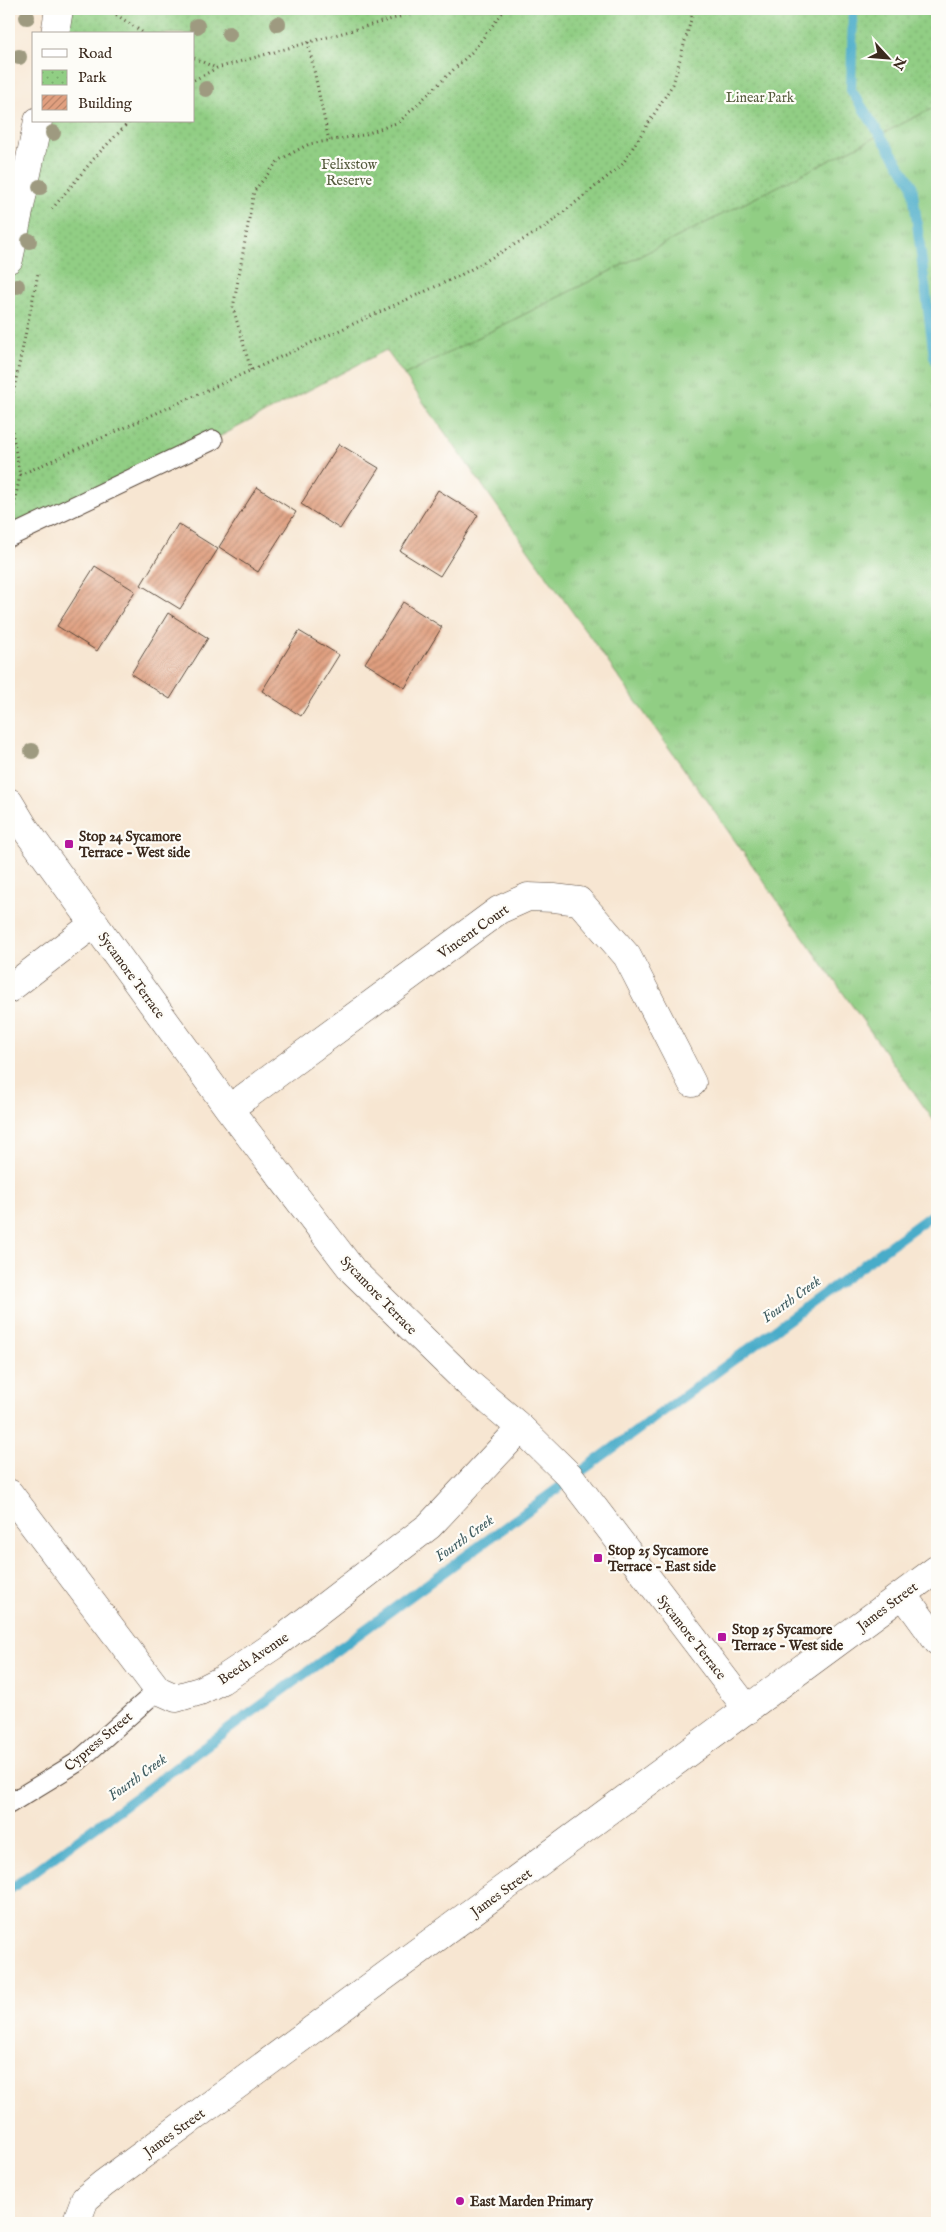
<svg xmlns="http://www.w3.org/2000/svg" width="946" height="2232" font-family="'IM FELL English',serif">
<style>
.grass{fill:url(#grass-tufts);stroke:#667c51}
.park{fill:url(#park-dots);stroke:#667c51}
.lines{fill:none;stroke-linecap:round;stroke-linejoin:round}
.stream{stroke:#4aacc9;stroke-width:10}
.building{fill:url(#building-hatch)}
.service-casing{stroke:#574639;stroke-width:21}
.minor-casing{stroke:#574639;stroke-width:29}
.path{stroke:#574639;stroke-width:3;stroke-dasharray:1 4;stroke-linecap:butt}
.service{stroke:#fff;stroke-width:19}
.minor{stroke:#fff;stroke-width:28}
.tree{fill:#9e9a80}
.poi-dot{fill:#b5179e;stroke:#fdfcf7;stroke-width:2}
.labels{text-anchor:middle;stroke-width:4.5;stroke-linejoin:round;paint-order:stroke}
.park-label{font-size:14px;fill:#555b3d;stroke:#fdfcf7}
.poi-label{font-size:14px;font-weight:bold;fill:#3b2a1e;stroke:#fdfcf7;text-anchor:start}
.street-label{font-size:14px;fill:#3b2a1e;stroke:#fdfcf7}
.water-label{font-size:15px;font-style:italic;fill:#415e62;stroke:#fdfcf7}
</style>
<defs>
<pattern id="grass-tufts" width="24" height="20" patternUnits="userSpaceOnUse" patternTransform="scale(1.25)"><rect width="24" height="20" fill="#91ce84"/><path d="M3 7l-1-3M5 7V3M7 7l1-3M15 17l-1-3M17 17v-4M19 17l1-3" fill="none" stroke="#7eb172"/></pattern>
<pattern id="park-dots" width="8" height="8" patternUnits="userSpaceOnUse" patternTransform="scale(1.25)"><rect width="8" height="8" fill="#91ce84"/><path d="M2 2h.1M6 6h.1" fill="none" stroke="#7eb172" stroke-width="1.8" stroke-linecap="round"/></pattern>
<pattern id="building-hatch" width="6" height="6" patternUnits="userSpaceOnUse" patternTransform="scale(1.25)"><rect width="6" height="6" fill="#e09f7f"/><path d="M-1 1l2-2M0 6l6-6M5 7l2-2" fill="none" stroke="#b78267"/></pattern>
</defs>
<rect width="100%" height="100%" fill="#fdfcf7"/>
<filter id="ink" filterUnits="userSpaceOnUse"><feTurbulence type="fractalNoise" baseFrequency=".02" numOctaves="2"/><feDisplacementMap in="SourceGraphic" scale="10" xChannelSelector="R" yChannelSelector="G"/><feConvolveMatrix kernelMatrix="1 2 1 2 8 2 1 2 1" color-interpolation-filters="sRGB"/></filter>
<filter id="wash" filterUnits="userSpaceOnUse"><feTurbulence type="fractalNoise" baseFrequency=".0096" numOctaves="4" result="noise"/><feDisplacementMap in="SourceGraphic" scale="20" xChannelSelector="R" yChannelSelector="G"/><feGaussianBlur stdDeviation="1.12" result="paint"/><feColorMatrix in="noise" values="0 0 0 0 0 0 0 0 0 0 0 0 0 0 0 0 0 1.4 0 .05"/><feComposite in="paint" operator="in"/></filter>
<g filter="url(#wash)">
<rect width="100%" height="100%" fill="#f7e6d2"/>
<path class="grass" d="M937 106V1125L404 375Z"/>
<path class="park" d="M55 9H937V106L404 375 386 350 213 440 9 537V241L34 121H194V34H50Z"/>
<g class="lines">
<path class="stream" d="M853 9 851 90 912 184 934 356 937 364
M9 1890 937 1211"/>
</g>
<g id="blocks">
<path class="building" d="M339 444 379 468 340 529 301 504Z
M257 487 296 512 258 572 219 547Z
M438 490 478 515 440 576 400 551Z
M178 524 218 549 180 609 141 585Z
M95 566 135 591 97 651 57 626Z
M403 602 442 627 405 688 365 663Z
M168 613 208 638 170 699 131 674Z
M299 631 339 655 301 716 262 691Z"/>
</g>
</g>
<g filter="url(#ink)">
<use href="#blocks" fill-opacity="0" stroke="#574639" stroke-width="1"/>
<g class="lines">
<defs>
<path id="service" d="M9 537 213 440
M9 1804 76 1763 158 1690"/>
<path id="minor" d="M55 34 59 9
M9 259 38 121
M9 802 24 827 229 1109 353 1271 468 1383 521 1428 569 1475 748 1710
M9 989 95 923
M229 1109 499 910 528 897 554 898 579 901 627 956 692 1083
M9 1493 158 1690 176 1698 200 1691 222 1680 273 1646 429 1526 521 1428
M903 1594 937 1641
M76 2223 85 2199 103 2184 937 1569"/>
</defs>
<use href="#service" class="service-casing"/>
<use href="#minor" class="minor-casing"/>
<path class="path" d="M108 9 145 34
M308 42 329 141
M194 58 216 68
M194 80 217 68 428 9
M52 209 97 155 130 121
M251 370 233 308 254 191 279 160 309 144 363 135 399 122 473 51 505 9
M20 475 459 276 544 228 622 165 673 84 694 9
M14 506 20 475 11 426 10 408 38 274"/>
<use href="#service" class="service"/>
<use href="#minor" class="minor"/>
</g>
<g class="tree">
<circle cx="27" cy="17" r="8"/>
<circle cx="278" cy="24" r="8"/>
<circle cx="197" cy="26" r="8"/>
<circle cx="229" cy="34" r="8"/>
<circle cx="19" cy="57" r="8"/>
<circle cx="206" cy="89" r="8"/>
<circle cx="53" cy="133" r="8"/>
<circle cx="40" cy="187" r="8"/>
<circle cx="29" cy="241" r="8"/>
<circle cx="17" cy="286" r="8"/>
<circle cx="32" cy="751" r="8"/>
</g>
</g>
<g class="poi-dot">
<rect x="64" y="839" width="10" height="10" rx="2.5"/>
<rect x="593" y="1553" width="10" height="10" rx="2.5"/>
<rect x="717" y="1632" width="10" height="10" rx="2.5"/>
<circle cx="460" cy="2201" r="5"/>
</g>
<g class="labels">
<g class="park-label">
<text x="760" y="102">Linear Park</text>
<text x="349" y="169">Felixstow<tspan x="349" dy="16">Reserve</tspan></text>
</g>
<g class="poi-label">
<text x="79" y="841">Stop 24 Sycamore<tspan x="79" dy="16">Terrace - West side</tspan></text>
<text x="608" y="1555">Stop 25 Sycamore<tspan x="608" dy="16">Terrace - East side</tspan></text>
<text x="732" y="1634">Stop 25 Sycamore<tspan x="732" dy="16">Terrace - West side</tspan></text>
<text x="470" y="2206">East Marden Primary</text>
</g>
<g class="street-label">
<text transform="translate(473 931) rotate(-35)" y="5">Vincent Court</text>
<text transform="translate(132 975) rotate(54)" y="5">Sycamore Terrace</text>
<text transform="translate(379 1295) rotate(46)" y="5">Sycamore Terrace</text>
<text transform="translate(887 1606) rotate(-37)" y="5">James Street</text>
<text transform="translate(692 1637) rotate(52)" y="5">Sycamore Terrace</text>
<text transform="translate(253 1658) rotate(-34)" y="5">Beech Avenue</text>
<text transform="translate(98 1741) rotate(-40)" y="5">Cypress Street</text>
<text transform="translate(501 1892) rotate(-36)" y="5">James Street</text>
<text transform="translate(174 2132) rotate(-36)" y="5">James Street</text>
</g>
<g class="water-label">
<text transform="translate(791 1299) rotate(-36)" y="5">Fourth Creek</text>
<text transform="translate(464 1538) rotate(-36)" y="5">Fourth Creek</text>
<text transform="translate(137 1777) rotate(-36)" y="5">Fourth Creek</text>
</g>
</g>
<rect width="946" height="2232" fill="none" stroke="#fdfcf7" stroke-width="30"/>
<rect x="32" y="32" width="162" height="90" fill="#fdfcf7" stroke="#afa8a0"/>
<rect x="42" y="49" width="25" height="8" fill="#ffffff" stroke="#afa8a0"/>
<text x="78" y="58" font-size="15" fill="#3b2a1e">Road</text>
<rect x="42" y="70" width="25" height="15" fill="url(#park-dots)" stroke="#afa8a0"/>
<text x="78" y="82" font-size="15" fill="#3b2a1e">Park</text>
<rect x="42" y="95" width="25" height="15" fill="url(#building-hatch)" stroke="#afa8a0"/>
<text x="78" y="108" font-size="15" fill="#3b2a1e">Building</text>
<g transform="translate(888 58) rotate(116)" stroke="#fdfcf7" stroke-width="4" paint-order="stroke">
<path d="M0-4L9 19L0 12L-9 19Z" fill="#3b2a1e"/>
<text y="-8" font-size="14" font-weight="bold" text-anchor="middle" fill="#3b2a1e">N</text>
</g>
</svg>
